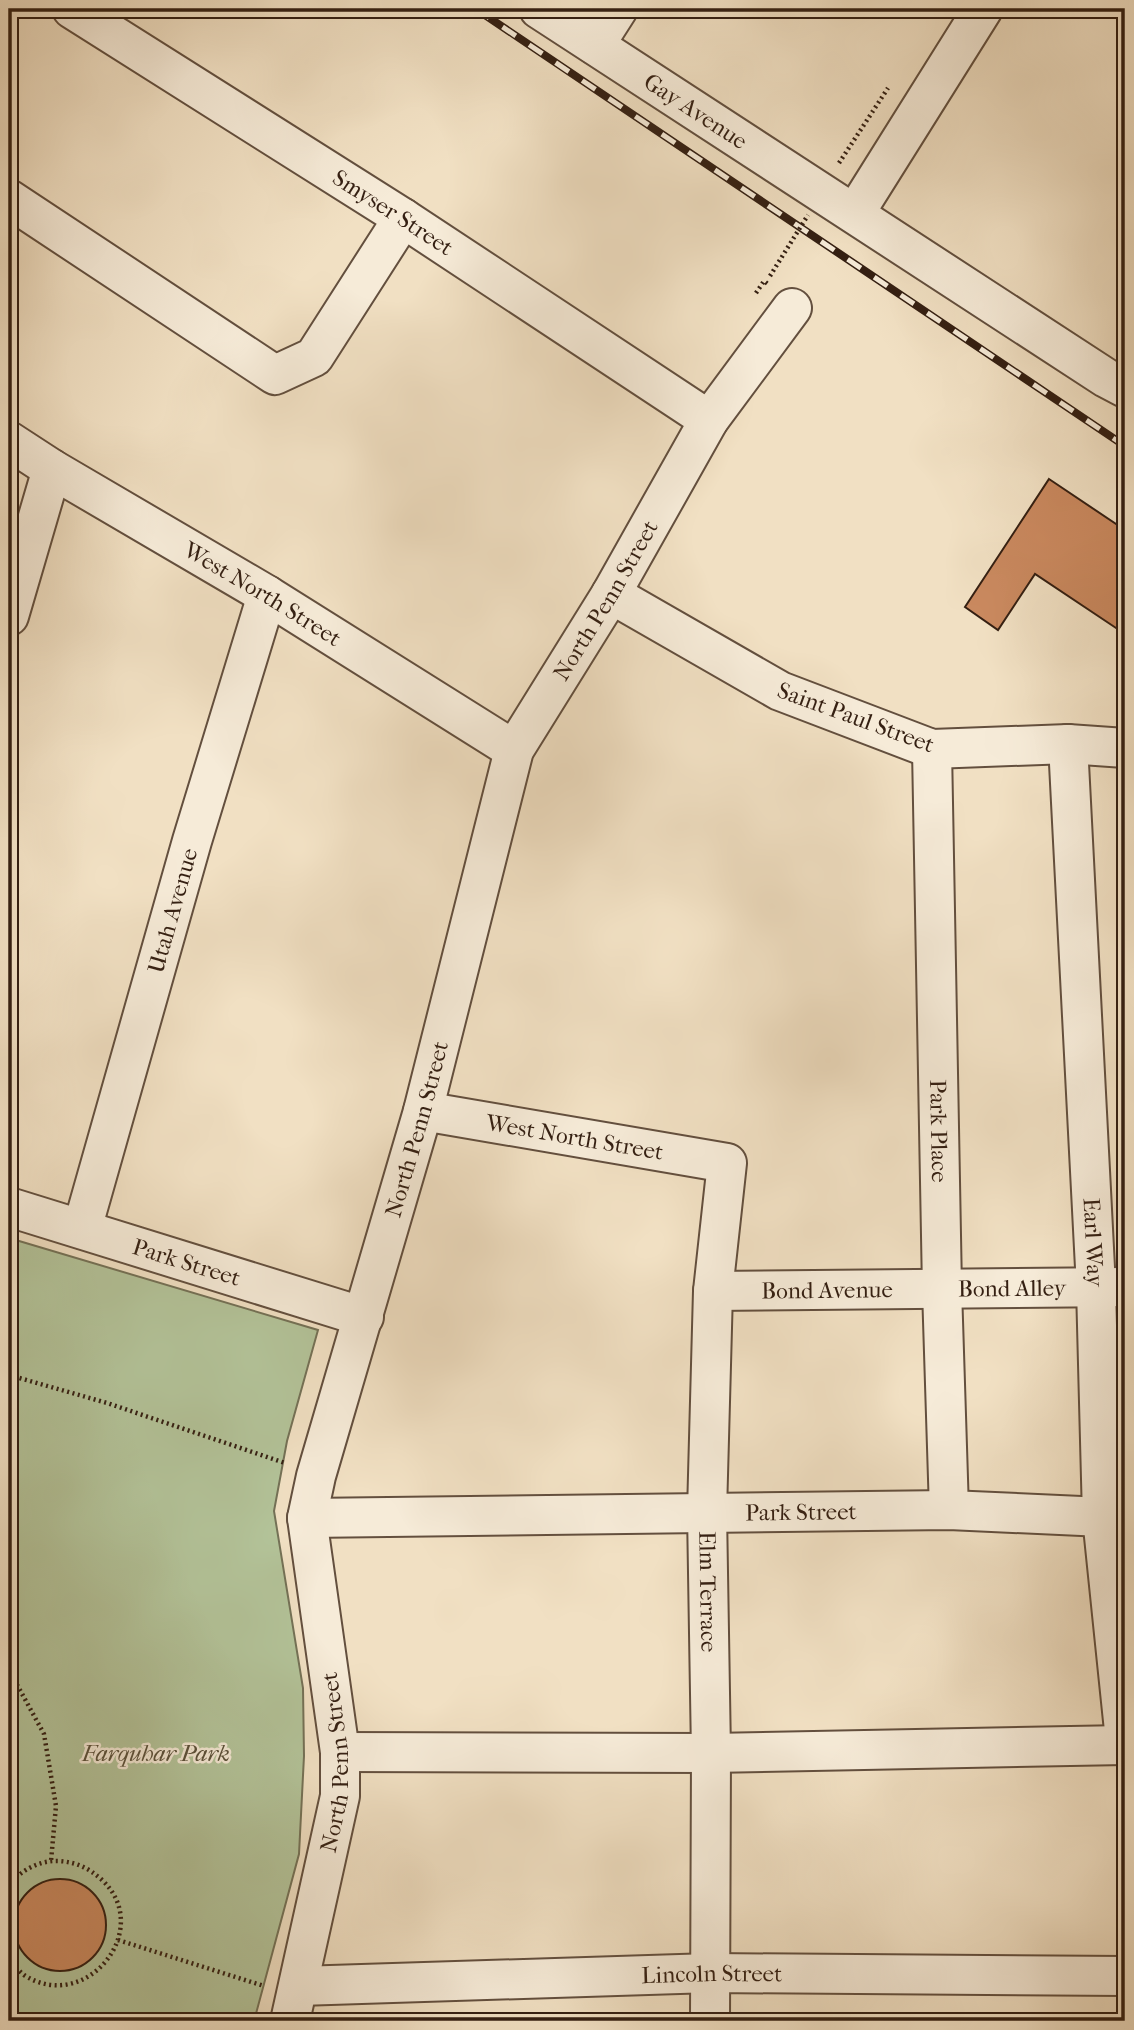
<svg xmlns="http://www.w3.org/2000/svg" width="1134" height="2030" font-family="'IM FELL French Canon',serif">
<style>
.green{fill:#b3c399;stroke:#747156;stroke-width:2}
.building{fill:#ca895f;stroke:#341f12;stroke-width:2}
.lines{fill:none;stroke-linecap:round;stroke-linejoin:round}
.minor-casing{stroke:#634f3e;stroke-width:42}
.path{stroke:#341f12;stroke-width:4.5;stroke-dasharray:2 3.5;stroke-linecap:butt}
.minor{stroke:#f6ebd8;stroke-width:38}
.rail-casing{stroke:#341f12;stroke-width:8}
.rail{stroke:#f6ebd8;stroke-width:5;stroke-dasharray:16;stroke-linecap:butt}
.path-bridge{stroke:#341f12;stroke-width:4.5;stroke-dasharray:2 3.5;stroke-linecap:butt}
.labels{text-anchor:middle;stroke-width:5;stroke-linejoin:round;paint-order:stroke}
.street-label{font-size:23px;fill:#341f12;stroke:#f6ebd8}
.park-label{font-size:23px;font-style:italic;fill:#5a503a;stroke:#f6ebd8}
</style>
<rect width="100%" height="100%" fill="#f1e0c3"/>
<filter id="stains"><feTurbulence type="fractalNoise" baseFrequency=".00286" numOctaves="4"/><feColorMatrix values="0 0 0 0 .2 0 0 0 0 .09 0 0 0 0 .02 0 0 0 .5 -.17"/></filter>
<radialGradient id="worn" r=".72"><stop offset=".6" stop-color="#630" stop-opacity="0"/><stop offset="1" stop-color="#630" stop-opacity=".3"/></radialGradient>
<path class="green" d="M9 1238 318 1330 287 1441 274 1511 303 1688 304 1756 299 1854 254 2021H9Z"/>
<path class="building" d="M1049 479 1125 530V634L1035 574 998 630 965 607Z
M14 1925a46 46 0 1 1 92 0a46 46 0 1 1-92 0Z"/>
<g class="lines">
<defs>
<g id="minor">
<path id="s1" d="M72 9 403 218 709 420"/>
<path id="s2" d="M539 9 1106 378 1125 388"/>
<path d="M595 45 618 9"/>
<path d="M9 199 275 375 314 357 403 218"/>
<path d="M855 213 983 9"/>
<path id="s3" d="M9 441 52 469 267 595 514 750"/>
<path d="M611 594 780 691 932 749 1068 744 1125 748"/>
<path d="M9 616 52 469"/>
<path id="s4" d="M1068 744 1096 1287 1102 1517 1125 1740"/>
<path id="s5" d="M932 749 942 1289 949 1510"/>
<path id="s6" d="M423 1111 727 1163 713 1291 707 1512 711 1753 710 2021"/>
<path id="s7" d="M9 1207 364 1317"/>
<path id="s8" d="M82 1229 192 841 267 595"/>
<path id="s9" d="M713 1291 1125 1287"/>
<path id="s10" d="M307 1518 949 1510 1125 1518"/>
<path d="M340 1752 711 1753 1125 1745"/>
<path id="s11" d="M299 1986 711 1973 1125 1976"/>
<path id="s12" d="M290 2021 340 1796V1752L307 1518 316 1476 423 1111 514 750 611 594 709 420 792 308"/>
</g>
</defs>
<use href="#minor" class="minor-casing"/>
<path class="path" d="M839 163 888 88
M756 293 764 281 768 284
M9 1375 107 1403 285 1463
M9 1670 44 1734 56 1806 51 1861
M9 1886C20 1870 40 1860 59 1861 76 1862 89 1868 102 1880 155 1929 86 2015 24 1975 19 1971 14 1965 9 1960
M118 1940 264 1986"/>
<use href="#minor" class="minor"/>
<defs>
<path id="rail" d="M476 9 1125 446"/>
</defs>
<use href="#rail" class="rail-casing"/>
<use href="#rail" class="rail"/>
<path class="path-bridge" d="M770 276 808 215"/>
</g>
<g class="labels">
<g class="street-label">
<text dy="8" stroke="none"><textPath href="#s2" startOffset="187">Gay Avenue</textPath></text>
<text dy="8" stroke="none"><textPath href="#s1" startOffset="380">Smyser Street</textPath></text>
<text dy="8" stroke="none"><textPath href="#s3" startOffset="296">West North Street</textPath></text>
<text dy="8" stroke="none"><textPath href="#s12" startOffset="1482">North Penn Street</textPath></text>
<text transform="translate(856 717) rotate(20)" y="8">Saint Paul Street</text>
<text dy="8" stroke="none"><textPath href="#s8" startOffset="331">Utah Avenue</textPath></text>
<text dy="8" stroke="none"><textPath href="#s12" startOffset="915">North Penn Street</textPath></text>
<text dy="8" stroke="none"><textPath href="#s5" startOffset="382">Park Place</textPath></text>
<text dy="8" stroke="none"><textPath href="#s6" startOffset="154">West North Street</textPath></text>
<text dy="8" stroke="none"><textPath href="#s4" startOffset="499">Earl Way</textPath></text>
<text dy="8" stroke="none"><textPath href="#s7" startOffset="186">Park Street</textPath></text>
<text dy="8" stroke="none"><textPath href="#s9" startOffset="299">Bond Alley</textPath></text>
<text dy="8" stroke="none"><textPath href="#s9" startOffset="114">Bond Avenue</textPath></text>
<text dy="8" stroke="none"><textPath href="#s10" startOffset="494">Park Street</textPath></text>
<text dy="8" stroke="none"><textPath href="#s6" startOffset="738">Elm Terrace</textPath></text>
<text dy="8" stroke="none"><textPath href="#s12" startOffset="264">North Penn Street</textPath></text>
<text dy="8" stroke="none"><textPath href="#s11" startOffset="413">Lincoln Street</textPath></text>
</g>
<g class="park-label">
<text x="156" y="1761">Farquhar Park</text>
</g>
</g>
<rect width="1134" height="2030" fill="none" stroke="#f1e0c3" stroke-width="35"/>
<rect x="10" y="10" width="1113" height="2009" fill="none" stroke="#341f12" stroke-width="3.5"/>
<rect x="18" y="18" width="1099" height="1995" fill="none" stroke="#341f12" stroke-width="2"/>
<rect width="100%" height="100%" filter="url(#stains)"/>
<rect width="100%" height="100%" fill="url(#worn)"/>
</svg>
